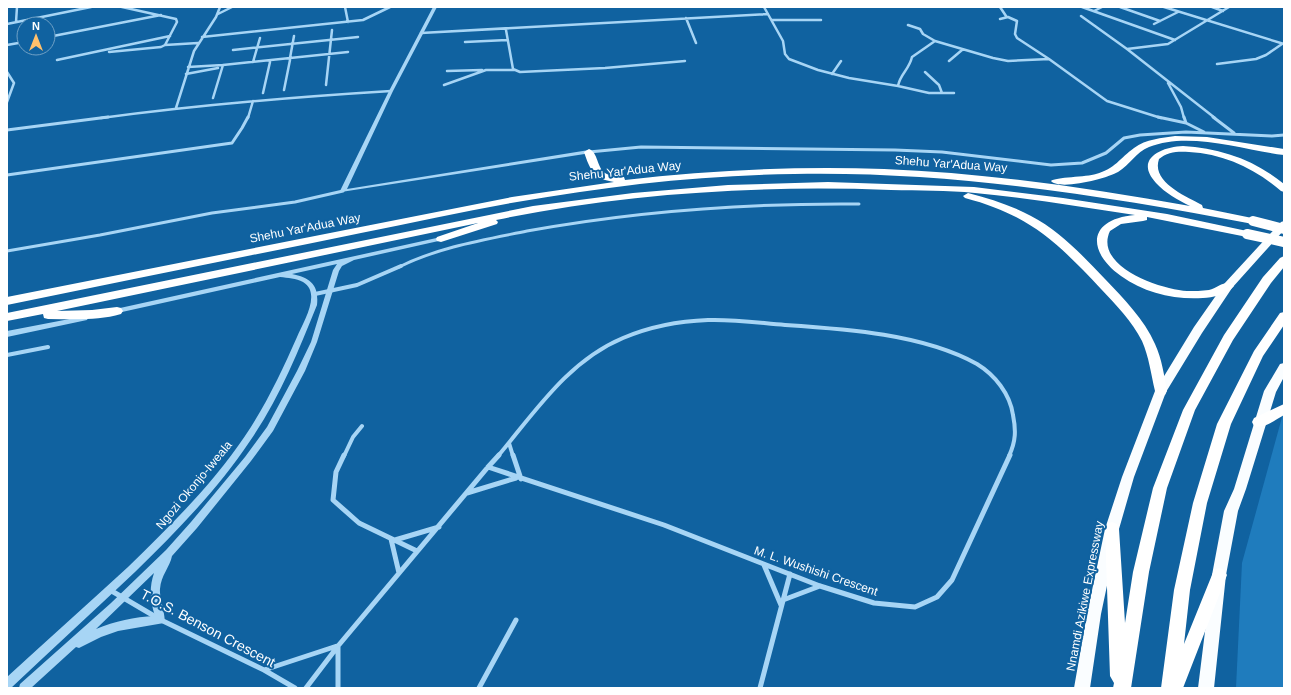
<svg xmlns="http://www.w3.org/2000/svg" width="1291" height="695" font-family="Arial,sans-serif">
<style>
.green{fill:#1f7cbd}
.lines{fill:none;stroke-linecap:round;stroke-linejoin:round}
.minor-far3{stroke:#a7d5f5;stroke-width:2.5}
.minor-far2{stroke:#a7d5f5;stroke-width:3}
.minor-far1{stroke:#a7d5f5;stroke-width:4}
.minor{stroke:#a7d5f5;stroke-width:5}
.tertiary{fill:#a7d5f5;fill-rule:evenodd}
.trunk{fill:#fafdff;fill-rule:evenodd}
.motorway{fill:#fff;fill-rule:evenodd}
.motorway-bridge{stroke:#fff;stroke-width:10}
.labels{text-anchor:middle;stroke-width:4;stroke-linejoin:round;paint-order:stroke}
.street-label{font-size:12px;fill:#fff;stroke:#1062a0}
.near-street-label{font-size:14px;fill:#fff;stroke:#1062a0}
</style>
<rect width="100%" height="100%" fill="#1062a0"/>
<path class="green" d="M1284 410V688H1236L1242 563Z"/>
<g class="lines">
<path class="minor-far3" d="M122 7 176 19 177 22 165 45
M345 7 348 22
M764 7 783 41 785 54 789 59 818 70 849 78 898 86C900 74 909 70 912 57L935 41
M1000 7 1006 16
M1082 7 1175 40
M1120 7 1160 21
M1164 7 1284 44
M1212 7 1223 11
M1094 11 1102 7
M218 14 232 7
M1081 16 1127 49
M686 18 696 43
M1000 19 1008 17 1017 21 1015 34 1017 38 1049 59
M772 20H821
M16 22 17 7
M7 24 91 7
M1154 24 1178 12
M908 25 920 29 923 34 935 41 993 58 1008 61 1049 59 1107 101 1161 118
M506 30 513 69 520 72 605 68 685 61
M421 33 768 14
M48 37 161 15
M202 37 363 20 390 7
M465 42 507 40
M7 45 24 42
M233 50 358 37
M109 52 161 47 165 45 198 43
M290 58 294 36
M57 60 170 36
M949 61 962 50
M253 62 260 38
M1217 64 1256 59 1266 55 1282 44
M188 67 223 65 348 52
M447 71 482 70
M7 72 14 83 7 102
M925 72 939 85 942 93
M186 74 218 68
M832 74 841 61
M1168 83 1181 107 1184 118
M326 85 332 30
M444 85 486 70H515
M898 86 929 93H954
M284 90 290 60
M263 93 270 62
M213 98 223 65
M176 108 194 51 216 17 220 7
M101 118C197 105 294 97 391 91
M248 118 253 101
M1215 118 1127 49 1168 44 1229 7"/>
<path class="minor-far2" d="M1158 117 1186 123 1204 132
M1184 117 1186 123
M1213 117 1234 133
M7 130 108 117
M589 152 641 147 895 150 942 152 1051 165 1082 163 1106 153 1124 138 1140 135 1186 132 1272 136 1284 135
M7 175 232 143 242 128 248 117
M7 251 100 235 212 213 295 202 343 191
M399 267C439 247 483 240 527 231 637 211 747 203 859 204"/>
<path class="minor-far1" d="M315 294 357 285 401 266
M7 355 48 347
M509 443 513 456
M344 456 353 437 362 426
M498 456C535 412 568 361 623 338 649 327 680 321 708 320 733 319 760 323 785 325 846 329 923 334 977 364 995 375 1010 394 1013 415 1016 430 1016 441 1009 456"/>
<path class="minor" d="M344 455 336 472 333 500 359 523 417 551
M499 455 488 467 664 525 820 586 874 603 915 607 937 597 952 580 1010 455
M513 455 521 479
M467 493 516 478
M391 539 399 573
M395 540 439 527
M764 565 781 605
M110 590 161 620 264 670 295 688
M783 600 820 586
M338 646V688
M264 670 337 646
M306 688 338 646 488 467
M479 688 516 620
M760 688 790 574"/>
<path class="tertiary" d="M433 7H437L393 91 347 189 589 150 591 151V153L341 192 340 191 389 91Z
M441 237 443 238 444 239 443 240 354 260 342 266 339 271 317 342 305 371 273 431 251 461 197 528 172 556C170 567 161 575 160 589 159 598 167 618 164 623L118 631 101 637 79 648 76 647 31 688H19L20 684 111 603 166 550 191 522 245 457 267 427 297 371 311 342 333 270 337 264 292 274C311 278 319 285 317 305 298 352 279 399 250 441 218 489 177 531 135 572 94 611 52 649 11 688H7V677C47 640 88 604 128 567 170 526 212 485 245 436 266 405 282 371 297 337 303 323 322 293 303 282 296 278 288 278 280 277L113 314H111L110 312 111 310ZM154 573C149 588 150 601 155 616 134 617 115 621 96 629Z
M85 316H87L88 318 87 320 7 337V331Z"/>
<path class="trunk" d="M1284 221V230L1232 288 1202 333 1166 392 1134 477 1119 529 1101 614 1090 688H1074L1087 614 1105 529 1122 477 1155 391 1194 327 1224 284 1281 222Z
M1284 363V377L1276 392 1246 489 1238 511 1226 575 1214 688H1198L1212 575 1224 511 1234 489 1264 391 1280 364Z"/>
<path class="motorway" d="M1175 136 1207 137 1284 149V155C1243 150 1189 131 1149 147 1136 152 1130 165 1118 172 1108 178 1060 191 1051 181 1055 177 1087 177 1096 174 1115 169 1120 158 1134 148 1146 139 1162 138 1175 136Z
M1183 146C1220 148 1255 160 1284 184V192L1281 191C1254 168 1224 154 1189 152 1178 151 1167 152 1159 159 1151 182 1186 196 1202 205L1203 208 1257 219 1258 221 1257 223 1253 224C1101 195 949 171 794 174 701 175 608 186 517 202 465 211 413 223 361 233 243 257 125 281 7 305V297L512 197 614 182C594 179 590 170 584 152L589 149C598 152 597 168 605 173 611 177 618 175 624 177L625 180C711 170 797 166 884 169 987 173 1089 188 1190 206 1178 200 1165 193 1156 183 1134 159 1161 147 1183 146Z
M828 182 974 187 1063 198 1167 214 1247 231 1252 234 1247 237 1147 217V220L1143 221 1121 224 1110 231C1093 267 1163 290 1187 291 1194 291 1202 291 1209 290 1217 288 1223 281 1232 283L1234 286C1228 294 1212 298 1203 298 1175 300 1144 293 1121 276 1086 251 1088 219 1135 215 1082 207 1029 198 975 193 947 190 919 191 891 190 760 185 625 193 496 220L498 222 497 224 441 242 437 241 436 239 437 237 478 223 57 311 92 310 117 307 121 308 123 311 121 314C98 321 72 319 48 319L44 318 43 314 7 321V313L533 206 633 193 728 185Z
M968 193C990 199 1011 205 1031 216 1060 231 1083 256 1105 279 1124 299 1144 319 1155 344 1162 359 1164 375 1167 391L1165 395 1161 396 1157 395 1155 391C1151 374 1149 357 1142 341 1132 321 1116 305 1101 289 1056 241 1029 215 965 198L963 196Z
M1284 256V267L1271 283 1233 340 1195 410 1167 488 1149 572 1131 688H1113L1114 683 1110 676 1105 529 1107 524 1112 522 1117 524 1119 529 1125 623 1133 572 1153 488 1183 410 1224 335 1263 277 1280 258Z
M1284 312V325L1263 356 1231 424 1207 503 1190 590 1184 644 1214 570 1219 568 1224 570 1227 575 1183 688H1161L1174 590 1193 503 1217 424 1254 351 1280 313Z
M1284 404V415C1275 420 1264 429 1254 426L1252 422 1254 418Z"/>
<path class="motorway-bridge" d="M1253 221 1284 229
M1247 234 1284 242"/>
</g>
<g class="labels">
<g class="street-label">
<text transform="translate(951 164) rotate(4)" y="4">Shehu Yar'Adua Way</text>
<text transform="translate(625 171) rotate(-6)" y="4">Shehu Yar'Adua Way</text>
<text transform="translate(305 228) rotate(-11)" y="4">Shehu Yar'Adua Way</text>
<text transform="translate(194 485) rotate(-50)" y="4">Ngozi Okonjo-Iweala</text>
<text transform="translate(816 571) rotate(19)" y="4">M. L. Wushishi Crescent</text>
<text transform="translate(1085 596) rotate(-79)" y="4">Nnamdi Azikiwe Expressway</text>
</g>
<g class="near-street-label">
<text transform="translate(208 628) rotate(28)" y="5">T.O.S. Benson Crescent</text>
</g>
</g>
<rect width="1291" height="695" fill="none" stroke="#ffffff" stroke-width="16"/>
<g transform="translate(36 36)"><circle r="19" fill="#1062a0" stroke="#70a1c6"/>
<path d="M0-3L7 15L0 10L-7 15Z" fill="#ffc16c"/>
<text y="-6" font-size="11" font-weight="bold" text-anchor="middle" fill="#ffffff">N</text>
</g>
</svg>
